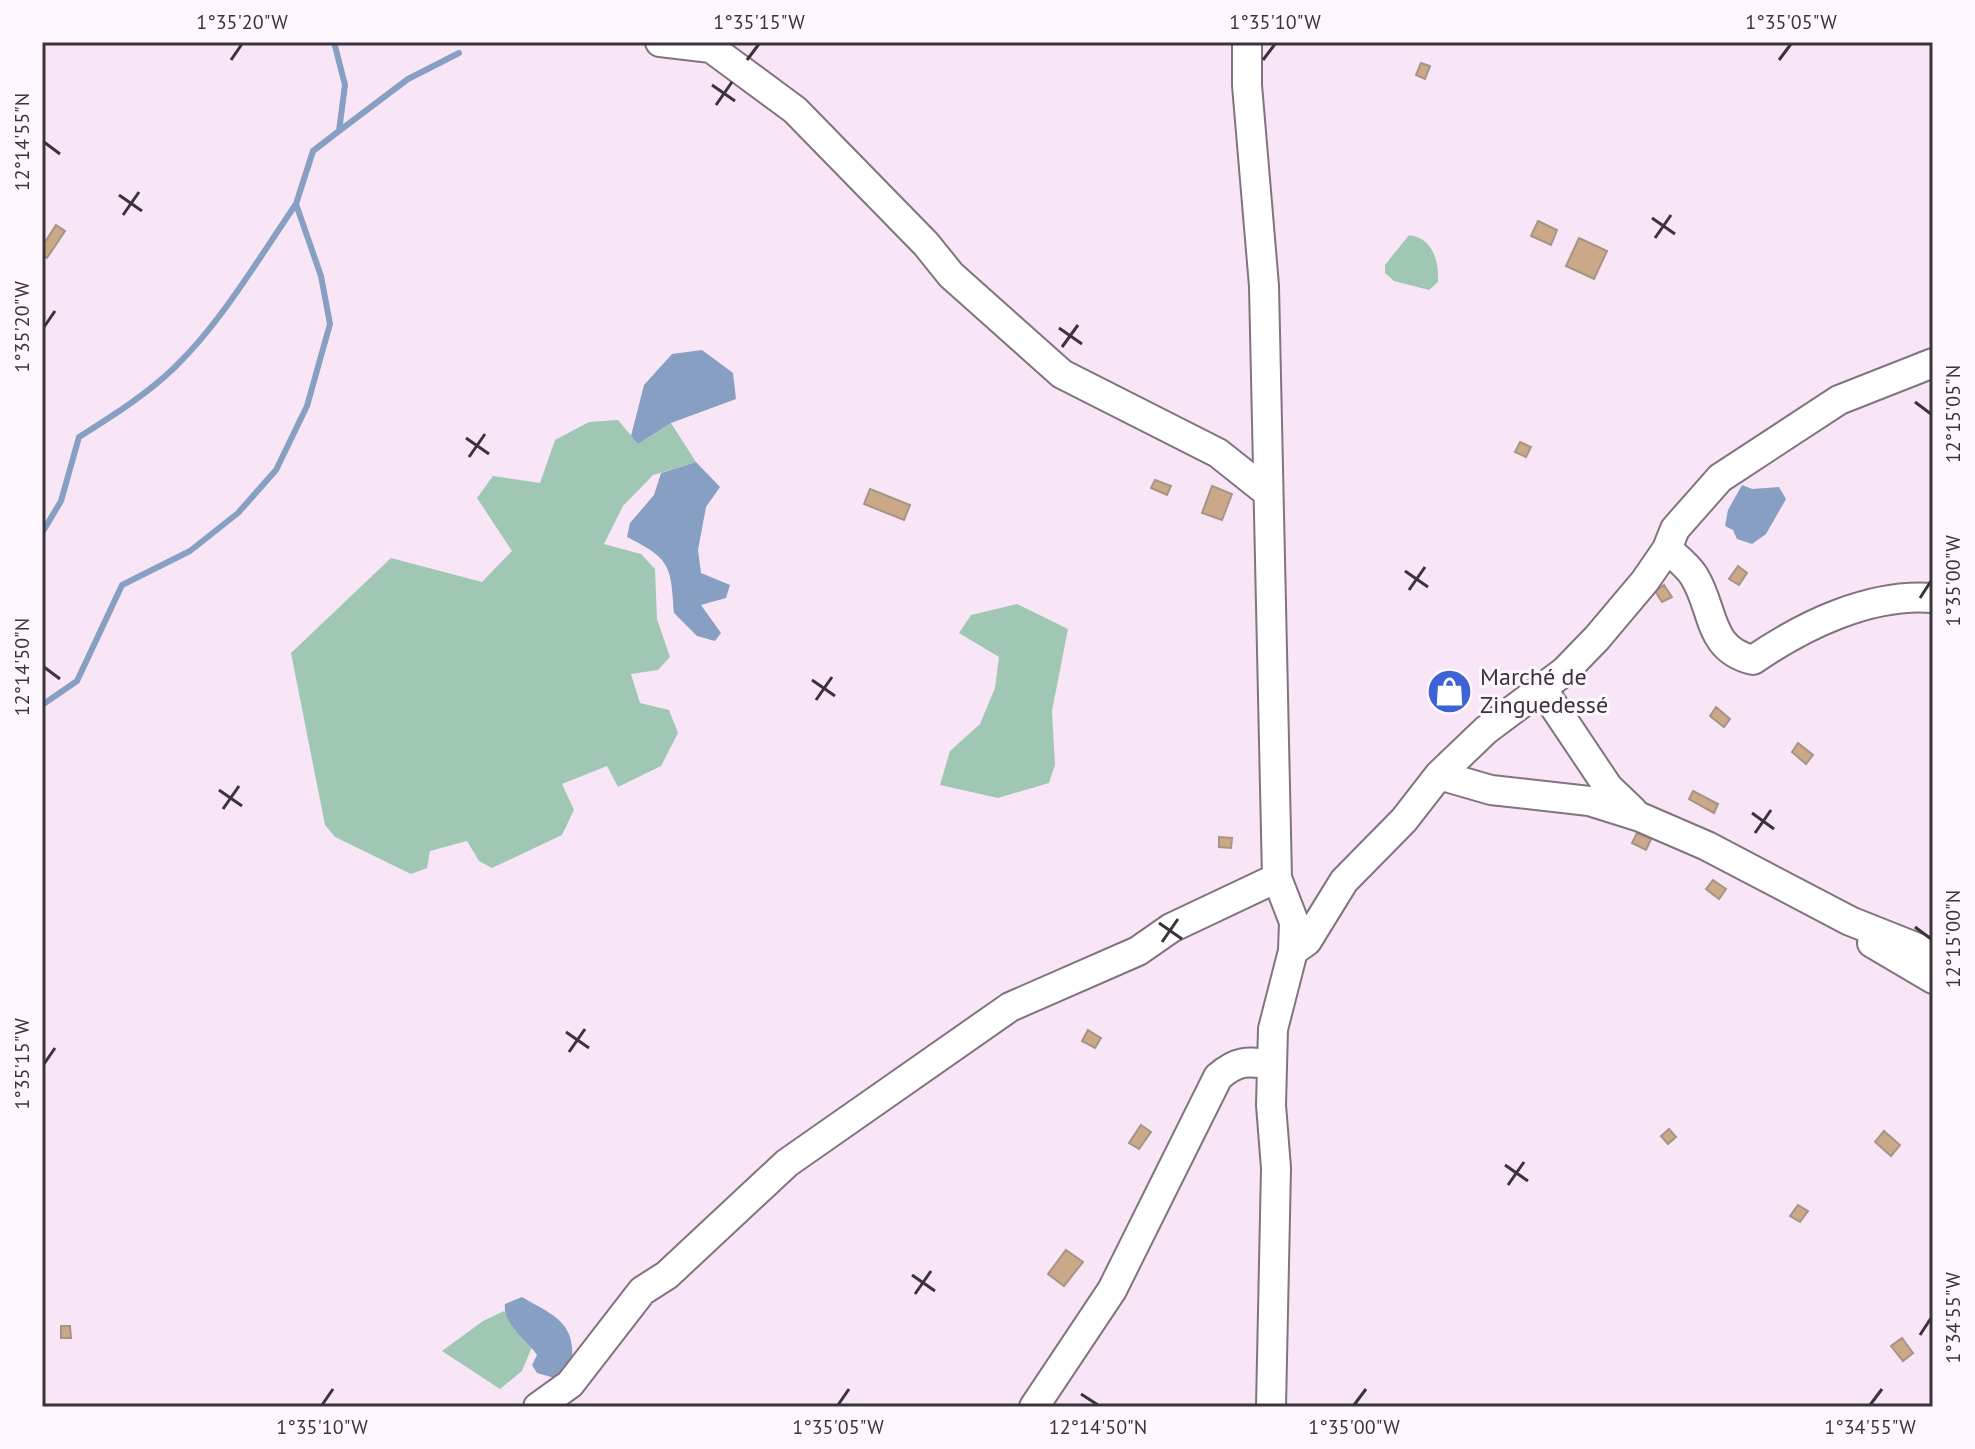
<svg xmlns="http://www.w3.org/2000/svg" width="1975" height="1449" font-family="'PT Sans',sans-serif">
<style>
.green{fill:#a0c7b4}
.water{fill:#869fc2}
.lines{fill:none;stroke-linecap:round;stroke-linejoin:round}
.stream{stroke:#869fc2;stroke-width:6}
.building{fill:#caa888;stroke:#a59587;stroke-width:2}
.minor-casing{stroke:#827381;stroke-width:32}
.minor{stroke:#fff;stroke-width:28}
.ticks{fill:none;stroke:#3a343a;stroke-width:3}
.labels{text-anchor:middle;stroke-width:6;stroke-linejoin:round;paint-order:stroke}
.poi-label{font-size:24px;fill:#3a343a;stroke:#fef7fe;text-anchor:start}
.neatline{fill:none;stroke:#3a343a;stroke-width:3}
.ticks-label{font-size:20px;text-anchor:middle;fill:#3a343a}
</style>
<rect width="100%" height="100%" fill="#f8e6f6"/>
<path class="green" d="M1409 235C1433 238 1439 261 1438 282L1429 290 1394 281 1385 273V265Z
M618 420 638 444 671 423 696 462 653 475 623 506 604 544 641 554 655 569 657 619 670 657 658 670 631 674 640 703 669 710 678 733 661 766 618 787 607 766 562 784 574 810 562 835 492 868 479 861 467 841 430 851 427 868 411 874 335 837 325 825 291 653 391 558 482 582 512 551 477 498 493 476 540 483 555 440 589 422Z
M1017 604 1068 629 1052 711 1055 765 1049 783 998 798 940 785 950 751 980 724 995 688 999 657 959 633 971 615Z
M504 1311 532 1347 522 1371 500 1389 442 1351 483 1321Z"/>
<path class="water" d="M702 350 733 373 736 399 671 423 638 444 631 436 644 385 672 354Z
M696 462 720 487 706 507 698 550 701 573 730 585 726 598 701 605 721 633 715 641 697 636 674 613C671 566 671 559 627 537L630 523 654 495 661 473Z
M1742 485 1752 489 1779 487 1786 499 1766 534 1752 544 1737 539 1733 530 1725 526 1728 510Z
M522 1297C549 1313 575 1321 572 1357 571 1366 571 1374 565 1381L537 1373 532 1365 537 1355C527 1340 502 1323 505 1304Z"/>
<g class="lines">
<path class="stream" d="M339 131 408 79 459 53
M42 533 61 501 79 437C112 416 146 395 174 368 221 323 259 258 296 204
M42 705 77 681 122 585 190 551 238 513 276 470 307 406 330 324 321 276 296 204 313 151 339 131 345 85 334 42"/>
</g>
<path class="building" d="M1421 63 1430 66 1425 79 1416 75Z
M1538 221 1557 230 1551 245 1531 236Z
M56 225 65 231 47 258 42 255V240L45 242Z
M1579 238 1607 251 1594 279 1566 266Z
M1520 442 1531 447 1526 457 1515 452Z
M1155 480 1171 486 1167 495 1151 488Z
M1212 486 1232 494 1222 520 1202 513Z
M870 489 910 505 904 520 864 504Z
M1738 566 1747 573 1739 585 1729 579Z
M1664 585 1672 597 1662 602 1655 591Z
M1716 707 1730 719 1724 727 1710 716Z
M1798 743 1813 755 1806 764 1792 752Z
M1693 791 1718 804 1714 813 1689 799Z
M1637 833 1651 839 1646 850 1632 843Z
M1219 837 1232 838 1231 848 1219 847Z
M1713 880 1726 889 1719 899 1706 889Z
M1088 1030 1101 1038 1095 1048 1082 1041Z
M1141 1125 1151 1132 1139 1149 1129 1143Z
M1669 1129 1676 1137 1668 1144 1661 1136Z
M1884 1131 1900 1145 1891 1156 1875 1142Z
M1798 1205 1808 1211 1800 1222 1790 1216Z
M1066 1250 1083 1262 1064 1286 1048 1274Z
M61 1326H70L71 1338H61Z
M1902 1338 1913 1353 1903 1361 1891 1346Z"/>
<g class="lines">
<defs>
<path id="minor" d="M660 42 711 48 795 110 926 244 951 275 1062 374 1218 453 1267 492
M1247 42V85L1264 286 1277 878 1294 922 1293 951 1273 1029 1271 1105 1276 1168 1271 1407
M1667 549C1676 557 1688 566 1694 576 1715 610 1707 649 1753 660 1804 625 1870 593 1933 598
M1543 690 1608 787 1633 811
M1439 775 1491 790 1589 801 1640 817 1707 846 1850 921 1933 954
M1872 943 1933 979
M1293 951 1307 941 1344 881 1404 820 1439 775 1486 730 1565 671 1597 638 1645 581 1667 549 1675 529 1720 478 1839 400 1933 363
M538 1407 570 1384 642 1291 667 1275 787 1163 1010 1007 1138 951 1171 928 1277 878
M1034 1407 1112 1290 1218 1077C1236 1061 1248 1060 1272 1065"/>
</defs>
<use href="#minor" class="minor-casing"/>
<use href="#minor" class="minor"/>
</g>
<path class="ticks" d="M231 60 242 44M747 60 759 44M1263 60 1275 44M1779 60 1791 44M712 85 735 101M716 105 732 82M44 142 60 154M119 195 142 211M123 215 139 192M1652 218 1675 234M1655 238 1671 215M44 327 55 311M1059 328 1082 344M1062 347 1078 325M1915 402 1931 414M466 438 489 454M469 457 485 434M1405 571 1428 587M1409 590 1425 567M1920 598 1931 581M44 667 60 679M812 680 835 696M816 700 832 677M219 790 242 806M223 809 239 786M1752 813 1774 829M1755 833 1771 810M1159 923 1182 939M1915 927 1931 939M1162 942 1178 919M566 1032 589 1048M569 1052 585 1029M44 1064 55 1048M1505 1165 1528 1181M1508 1185 1524 1162M912 1275 935 1291M915 1294 931 1271M1920 1335 1931 1318M1081 1394 1098 1405M322 1405 333 1389M838 1405 849 1389M1354 1405 1366 1389M1870 1405 1882 1389"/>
<defs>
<symbol id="shop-disc" viewBox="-11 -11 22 22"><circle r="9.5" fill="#3e63d5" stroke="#fef7fe"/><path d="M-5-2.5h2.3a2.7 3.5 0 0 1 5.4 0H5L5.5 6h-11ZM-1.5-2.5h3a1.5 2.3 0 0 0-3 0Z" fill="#fff"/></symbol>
</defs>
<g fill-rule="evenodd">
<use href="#shop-disc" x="1424" y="666" width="51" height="51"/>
</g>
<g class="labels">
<g class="poi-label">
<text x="1480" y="685">Marché de<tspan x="1480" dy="28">Zinguedessé</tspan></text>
</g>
</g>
<rect width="1975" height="1449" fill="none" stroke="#fef7fe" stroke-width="88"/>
<rect x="44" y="44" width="1887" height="1361" class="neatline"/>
<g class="ticks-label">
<text x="242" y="29">1°35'20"W</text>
<text x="759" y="29">1°35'15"W</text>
<text x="1275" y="29">1°35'10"W</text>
<text x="1791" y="29">1°35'05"W</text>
<text transform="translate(22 142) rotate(-90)" y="7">12°14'55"N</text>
<text transform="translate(22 327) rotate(-90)" y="7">1°35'20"W</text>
<text transform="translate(1953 414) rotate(-90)" y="7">12°15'05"N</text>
<text transform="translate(1953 581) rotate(-90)" y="7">1°35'00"W</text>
<text transform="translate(22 667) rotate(-90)" y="7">12°14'50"N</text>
<text transform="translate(1953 939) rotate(-90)" y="7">12°15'00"N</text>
<text transform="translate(22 1064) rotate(-90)" y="7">1°35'15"W</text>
<text transform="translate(1953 1318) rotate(-90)" y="7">1°34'55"W</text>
<text x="322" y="1434">1°35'10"W</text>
<text x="838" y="1434">1°35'05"W</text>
<text x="1098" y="1434">12°14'50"N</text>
<text x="1354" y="1434">1°35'00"W</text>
<text x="1870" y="1434">1°34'55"W</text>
</g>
</svg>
